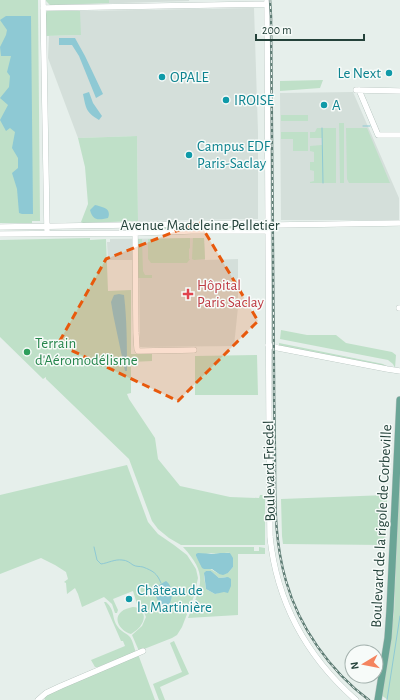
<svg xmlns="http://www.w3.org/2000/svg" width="400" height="700" font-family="'Alegreya Sans',sans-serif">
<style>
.built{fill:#d4dfda}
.green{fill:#bfe0c8;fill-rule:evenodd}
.water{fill:#8ec9d4}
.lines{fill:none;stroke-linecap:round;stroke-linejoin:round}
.stream{stroke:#8ec9d4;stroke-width:1}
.minor-casing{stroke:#a8b8b2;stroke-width:6}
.major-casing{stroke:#c2cac8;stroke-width:8}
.minor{stroke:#fff;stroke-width:5.5}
.major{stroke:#6aa596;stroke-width:7}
.rail-casing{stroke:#5f7d75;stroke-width:2.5}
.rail{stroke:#f7fbf9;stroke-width:1;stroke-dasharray:3;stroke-linecap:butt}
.marked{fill:#e8590c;fill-opacity:0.2;stroke:#e8590c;stroke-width:3;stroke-dasharray:8 5;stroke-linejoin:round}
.culture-dot{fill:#0f9aa8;stroke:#f7fbf9;stroke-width:1.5}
.health-dot{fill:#e0444e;stroke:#f7fbf9;stroke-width:1.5}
.leisure-dot{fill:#2e9e5b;stroke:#f7fbf9;stroke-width:1.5}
.labels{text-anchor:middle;stroke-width:3;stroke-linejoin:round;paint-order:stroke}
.culture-label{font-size:15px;fill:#0d838f;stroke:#f7fbf9;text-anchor:start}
.street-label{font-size:15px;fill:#24423a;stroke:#f7fbf9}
.health-label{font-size:15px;fill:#be3a42;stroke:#f7fbf9;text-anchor:start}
.leisure-label{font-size:15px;fill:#27864d;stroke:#f7fbf9;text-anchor:start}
</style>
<rect width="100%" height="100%" fill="#e6efeb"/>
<path class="built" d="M46 0H189V1L50 5Z
M254 8 258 132V219L138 221 137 136 78 138 48 58 49 36 80 35V11Z
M353 92 399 198V220H281L280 93Z
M204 238 205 260 238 259V307L234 346 140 347 139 260H108L107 242H110V239Z"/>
<path class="green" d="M0 0H38L40 221H32V223H0Z
M46 0H109V3L50 5 46 1Z
M47 10 80 11 81 35 46 36V14Z
M323 80 320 88 280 91V81Z
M281 115H308V121H281Z
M339 123H344V183H340Z
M317 128H336V183H310V182L314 181V171L310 170V162H314V152L310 151V146L322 145V138H310V132H315Z
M346 128H367L390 183H349L347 179Z
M281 132H308V151H293V139H281Z
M137 136 138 221 83 223 81 222 88 204 85 167 78 138Z
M258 225 260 226V227L233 228 225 230H156V228L159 227Z
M90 238V240L106 239 108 291 131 290V354H152V361L131 362V393L127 394 129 399 155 438 158 459 180 486 230 497 259 498 260 495H265V545H181L169 538 158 529 152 521 129 459 46 379V377L43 379 0 337V240Z
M190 238V248L189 249V259H190L187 263H151L148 259V239Z
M193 238H204L205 259 194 260 192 259Z
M136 239H142L143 271 145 275H152V278H138L137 277Z
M281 330 307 335H336L346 343 392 352 396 355 395 368 393 364 388 360 280 339Z
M279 343 383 364 388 367 279 346Z
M257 355 258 395H195V356Z
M400 461V700H388L381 695 394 613Z
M127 465 148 522 158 534 174 545 187 555 196 569 198 578 194 596 182 627 177 635 172 638 139 651 132 635 142 626 146 617 142 608 137 604 133 591 113 599 118 610 117 613H115L112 604 104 597 82 607 78 594 75 588 67 594 66 583 64 582 68 579 66 572 55 565 41 558 0 574V495Z
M387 495 385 545 283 544 282 536 281 499Z
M183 547H254V551H259V547L265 548V554H238V615L188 618C201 586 209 575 183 547ZM211 553C216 555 224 552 230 553L233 567 228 573 219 574C210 568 201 566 196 556ZM206 571H211L219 578 226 577 218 593 215 594 206 589 204 576Z
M104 602H106C116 611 111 618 118 627 121 632 127 633 130 637 133 641 134 648 136 652L98 667H95L91 660 125 646 123 641H121Z
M133 607C143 607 147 617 141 625 139 629 134 632 131 634 122 632 112 620 121 612 124 609 129 608 133 607Z
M174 641 189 674 160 687 165 700H159L153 684 182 672 170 643Z
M138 654 155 700H45L44 697 49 693Z"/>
<path class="water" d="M6 16H31L33 214H22L19 213 17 189 12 173 18 168V158L12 148 15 132 10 128 6 131 0 120 8 105 0 98 9 87 10 76 7 72 11 56H1L0 47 6 35 7 30 0 20Z
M59 38H75L85 56 103 94 96 98 79 56 72 45H59Z
M89 92 93 103 102 116 99 120C86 112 86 109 83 94Z
M95 205C102 207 112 208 108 218 98 220 93 221 90 210Z
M119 294 124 295C127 320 127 346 127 371H125L113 314 111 302 114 295Z
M198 553 214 554 220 553H230L233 558V567L228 573 223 575 219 574 212 569H204L202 568 196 556V554Z
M206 571H211L219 578 228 577 231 579V586L228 593 224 592 215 594 206 589 204 573Z
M166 581C174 587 173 601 167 608 165 608 164 609 163 608 159 606 154 592 154 588Z"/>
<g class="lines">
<path class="stream" d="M363 126H370
M322 128 323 183
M94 547 97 560 101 564C108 563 115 559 122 560 127 560 130 563 133 565 137 567 139 566 143 567 153 571 157 573 161 583
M387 700 400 616"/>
<defs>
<path id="minor" d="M43 0 47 230
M267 0 269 421 270 537C277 603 307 657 356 700
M43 8 267 4
M356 90 400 91
M359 90 378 135H400
M135 225 136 333 137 349 138 351H141L194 350
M0 227 263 223 268 225H276L400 223
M0 234 135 233 191 231H268
M399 308H400
M268 345 278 348 387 369 400 371
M38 700 46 693 61 686 143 651"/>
<path id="major" d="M378 700 388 638 390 609 400 400"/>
</defs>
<use href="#minor" class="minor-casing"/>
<use href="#major" class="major-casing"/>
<use href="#minor" class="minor"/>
<use href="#major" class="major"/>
<defs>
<path id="rail" d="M270 0 271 16C272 137 273 257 274 378 274 408 275 438 275 467 275 507 275 543 286 581 299 627 330 671 369 700"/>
</defs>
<use href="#rail" class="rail-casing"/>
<use href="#rail" class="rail"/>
</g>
<path class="marked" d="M199 222 258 321 178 401 58 344 106 259Z"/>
<g class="culture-dot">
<circle cx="389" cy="73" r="4"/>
<circle cx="162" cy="77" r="4"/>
<circle cx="226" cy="100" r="4"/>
<circle cx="324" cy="105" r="4"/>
<circle cx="189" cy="155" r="4"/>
<circle cx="129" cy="599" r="4"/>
</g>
<path class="health-dot" d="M186 288h4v4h4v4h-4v4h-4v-4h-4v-4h4z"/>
<circle class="leisure-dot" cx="27" cy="352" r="4"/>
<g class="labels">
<g class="culture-label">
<text x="381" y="78" text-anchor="end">Le Next</text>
<text x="170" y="82">OPALE</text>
<text x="234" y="105">IROISE</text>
<text x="332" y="110">A</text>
<text x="197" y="151">Campus EDF<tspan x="197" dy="17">Paris-Saclay</tspan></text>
<text x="137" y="595">Château de<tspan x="137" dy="17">la Martinière</tspan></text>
</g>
<g class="street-label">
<text x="200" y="230">Avenue Madeleine Pelletier</text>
<text transform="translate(269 471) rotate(-91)" y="5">Boulevard Friedel</text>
<text transform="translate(381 526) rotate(-87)" y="5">Boulevard de la rigole de Corbeville</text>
</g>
<g class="health-label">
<text x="197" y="290">Hôpital<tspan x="197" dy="17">Paris Saclay</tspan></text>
</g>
<g class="leisure-label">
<text x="35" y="348">Terrain<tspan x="35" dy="17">d'Aéromodélisme</tspan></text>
</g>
</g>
<g transform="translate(364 664) rotate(260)"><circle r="19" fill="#f7fbf9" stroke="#a3b1ad"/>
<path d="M0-3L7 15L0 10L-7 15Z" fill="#f4845f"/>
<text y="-6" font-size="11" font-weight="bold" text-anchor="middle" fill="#24423a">N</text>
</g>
<path d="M256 34v6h108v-6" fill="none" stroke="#24423a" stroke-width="2"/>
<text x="262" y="34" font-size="12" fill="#24423a" stroke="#f7fbf9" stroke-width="3" paint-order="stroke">200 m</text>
</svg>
